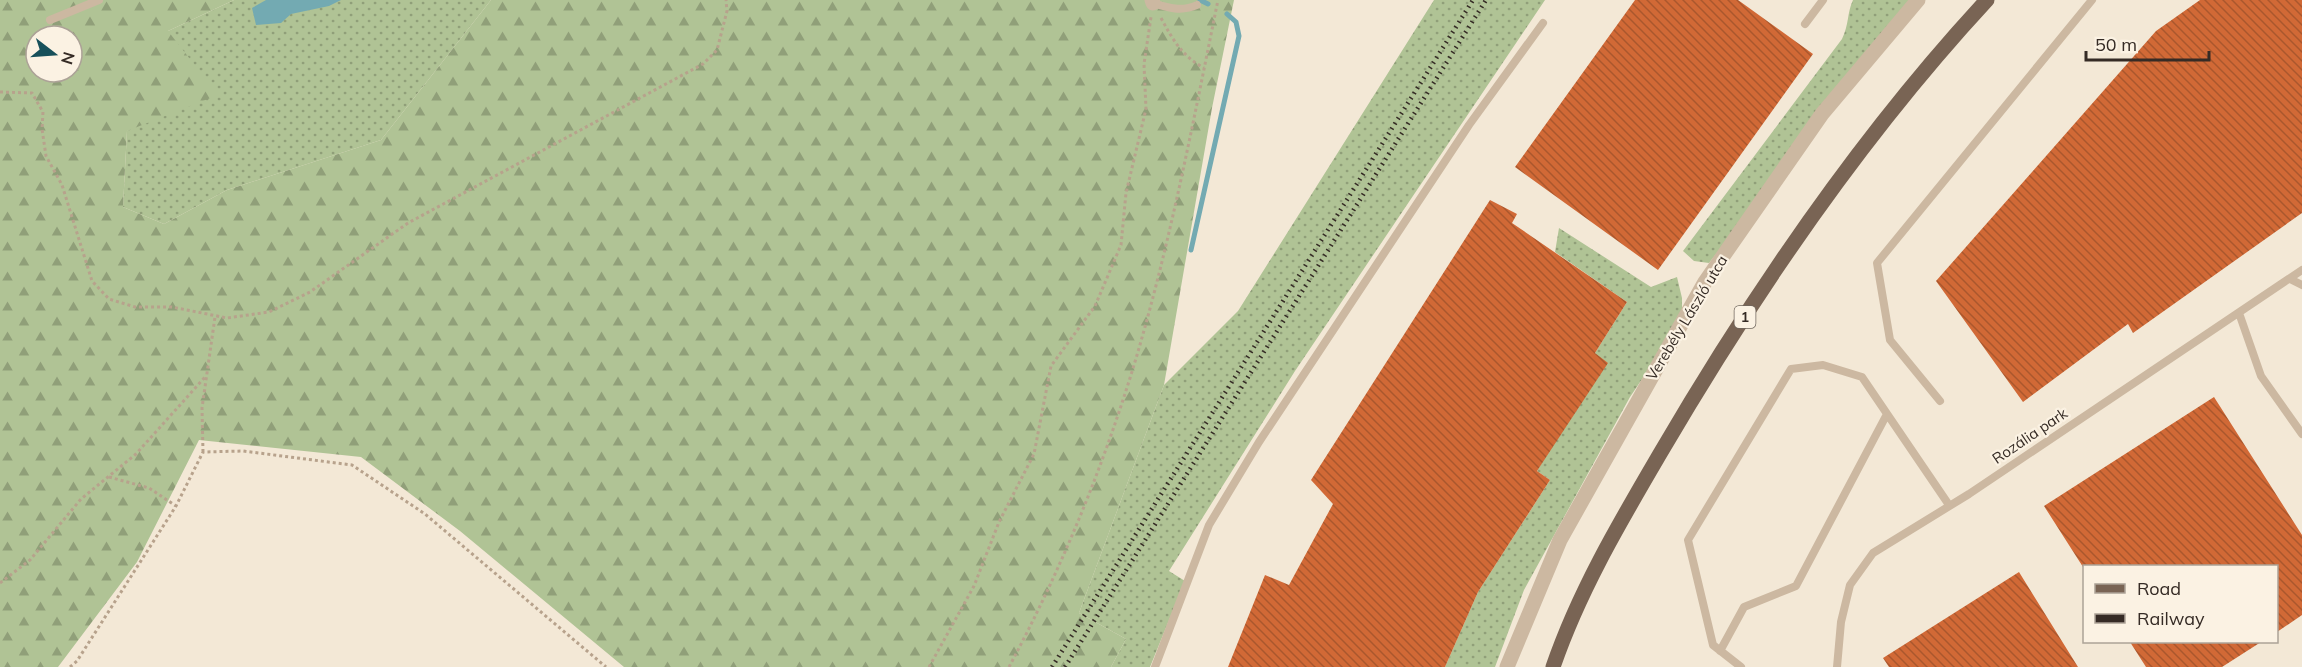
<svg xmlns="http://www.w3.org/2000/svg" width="2302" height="667" font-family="Mulish,sans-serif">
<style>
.grass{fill:url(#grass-dots)}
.forest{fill:url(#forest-firs);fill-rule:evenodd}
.water{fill:#73aab2}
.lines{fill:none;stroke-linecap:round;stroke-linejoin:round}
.stream{stroke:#73aab2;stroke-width:5}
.building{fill:url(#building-back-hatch)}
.path{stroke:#b7a28c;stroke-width:3;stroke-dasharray:3 3;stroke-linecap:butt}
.service{stroke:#ccb8a1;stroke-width:8}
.minor{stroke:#ccb8a1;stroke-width:15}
.primary{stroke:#796454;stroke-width:15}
.rail{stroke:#352b25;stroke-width:4.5;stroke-dasharray:1.5 4.5;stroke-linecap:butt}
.labels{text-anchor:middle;stroke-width:4.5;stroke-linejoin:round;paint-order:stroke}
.shield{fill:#fbf2e3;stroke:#70675e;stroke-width:1.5}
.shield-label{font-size:14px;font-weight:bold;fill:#352b25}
.street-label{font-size:15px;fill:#352b25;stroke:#fbf2e3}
</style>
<defs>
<pattern id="grass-dots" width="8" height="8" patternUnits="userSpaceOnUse" patternTransform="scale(1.5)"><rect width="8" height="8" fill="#b0c395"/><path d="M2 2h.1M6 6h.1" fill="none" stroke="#909f79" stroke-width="1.8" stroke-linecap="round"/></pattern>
<pattern id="forest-firs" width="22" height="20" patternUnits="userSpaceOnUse" patternTransform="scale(1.5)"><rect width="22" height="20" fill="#b0c395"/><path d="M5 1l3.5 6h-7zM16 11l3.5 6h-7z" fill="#909f79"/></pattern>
<pattern id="building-back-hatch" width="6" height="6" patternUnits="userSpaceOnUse" patternTransform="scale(1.5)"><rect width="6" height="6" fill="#d16936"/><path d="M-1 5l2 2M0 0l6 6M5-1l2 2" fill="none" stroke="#aa572d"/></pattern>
</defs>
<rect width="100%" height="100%" fill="#f3e8d6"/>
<path class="grass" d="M234 0H491L381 140 227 190 164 224 123 207 127 131 168 31Z
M1434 0H1545L1295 371 1169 571 1185 581 1150 667H1111L1126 639 1079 613 1164 385 1238 311Z
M1853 0H1918L1709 263 1694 261 1683 251 1842 39C1849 25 1847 13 1853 0Z
M1559 228 1651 287 1677 277 1682 298V320L1630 397 1524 590 1495 667H1445L1478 592 1550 480 1537 471 1601 360 1595 353 1627 302 1555 252Z"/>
<path class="forest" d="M0 0H234L168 31 218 95 127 131 123 207 164 224 227 190 381 140 491 0H1234L1212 108 1164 385 1079 613 1126 639 1111 667H624L460 531 361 457 199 440 137 562 58 667H0ZM36 36H72V72H36Z"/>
<path class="water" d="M266 0H341L329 6 291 14 281 23 256 25 252 8Z"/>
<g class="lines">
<path class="stream" d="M1200 0 1208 4
M1191 250 1239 36 1236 22 1227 14"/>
</g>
<path class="building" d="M1635 0H1738L1813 54 1658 270 1515 167Z
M2200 0H2302V213L2133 333 2128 324 2023 402 1936 281 2156 31Z
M1490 200 1517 214 1512 223 1627 302 1595 353 1608 363 1537 471 1550 480 1478 592 1445 667H1228L1265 575 1289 585 1333 504 1311 480Z
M2214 397 2302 535V615L2277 632V567H2083L2044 506Z
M2019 572 2078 667H1889L1883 658Z
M2130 642H2261L2222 667H2146Z"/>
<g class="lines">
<path class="path" d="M1161 18C1173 40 1182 56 1204 68
M0 92 32 93 43 112 42 129 46 156 62 185 92 281 109 299 135 307H172L227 318 269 312 310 292 408 223 703 64 717 50 727 11 726 0
M203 452 202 408 215 317
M109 477 149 488 176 506
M0 583 30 560 81 499 136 454 206 376
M70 667 77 661 176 506 203 452 243 451 352 465 425 514 606 667
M929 667 974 586 999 522 1034 454 1051 366 1095 306 1121 245 1126 193 1146 109 1144 64 1151 17
M1009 667C1062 568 1105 463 1137 355 1171 239 1194 118 1218 0"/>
<path class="service" d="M1153 3C1168 8 1182 12 1197 5
M50 20 99 0
M1805 24 1823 0
M2290 279 2302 285
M2239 313 2261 376 2302 434
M1940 401 1890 340 1877 263 2092 0
M1720 651 1744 607 1796 586 1887 414
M1155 667 1209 525 1259 442 1469 125 1543 23
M1741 667 1713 645 1688 540 1791 369 1823 365 1862 377 1949 505
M1837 667 1841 622 1850 585 1873 553 1969 494 2302 270"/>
<path class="minor" d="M1152 0 1153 3
M1507 667 1560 540 1705 282 1822 114 1918 0"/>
<path class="primary" d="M1553 667C1579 591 1620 522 1661 452 1754 293 1861 136 1987 0"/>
<path class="rail" d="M1052 667 1473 0
M1065 667 1486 0"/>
</g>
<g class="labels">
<rect class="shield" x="1734.5" y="306" width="21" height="22" rx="4.5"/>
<g class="shield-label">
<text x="1745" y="322">1</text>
</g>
<g class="street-label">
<text transform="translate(1687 318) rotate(-59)" y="5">Verebély László utca</text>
<text transform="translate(2030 436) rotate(-34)" y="5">Rozália park</text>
</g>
</g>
<rect x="2083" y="565" width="195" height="78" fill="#fbf2e3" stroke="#aca297" stroke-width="1.5"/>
<rect x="2095" y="584" width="30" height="9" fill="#796454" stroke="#aca297" stroke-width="1.5"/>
<text x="2137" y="595" font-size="18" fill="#352b25">Road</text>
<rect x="2095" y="614" width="30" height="9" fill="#352b25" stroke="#aca297" stroke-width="1.5"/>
<text x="2137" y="625" font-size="18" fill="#352b25">Railway</text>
<g transform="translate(54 54) rotate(107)"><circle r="28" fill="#fbf2e3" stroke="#aca297" stroke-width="1.5"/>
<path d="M0-4.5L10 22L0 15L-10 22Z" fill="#17505a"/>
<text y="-9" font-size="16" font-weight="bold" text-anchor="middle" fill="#352b25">N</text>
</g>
<path d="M2086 51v9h123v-9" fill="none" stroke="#352b25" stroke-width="3"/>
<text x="2095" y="51" font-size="18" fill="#352b25" stroke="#fbf2e3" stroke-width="4.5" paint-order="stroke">50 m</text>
</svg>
